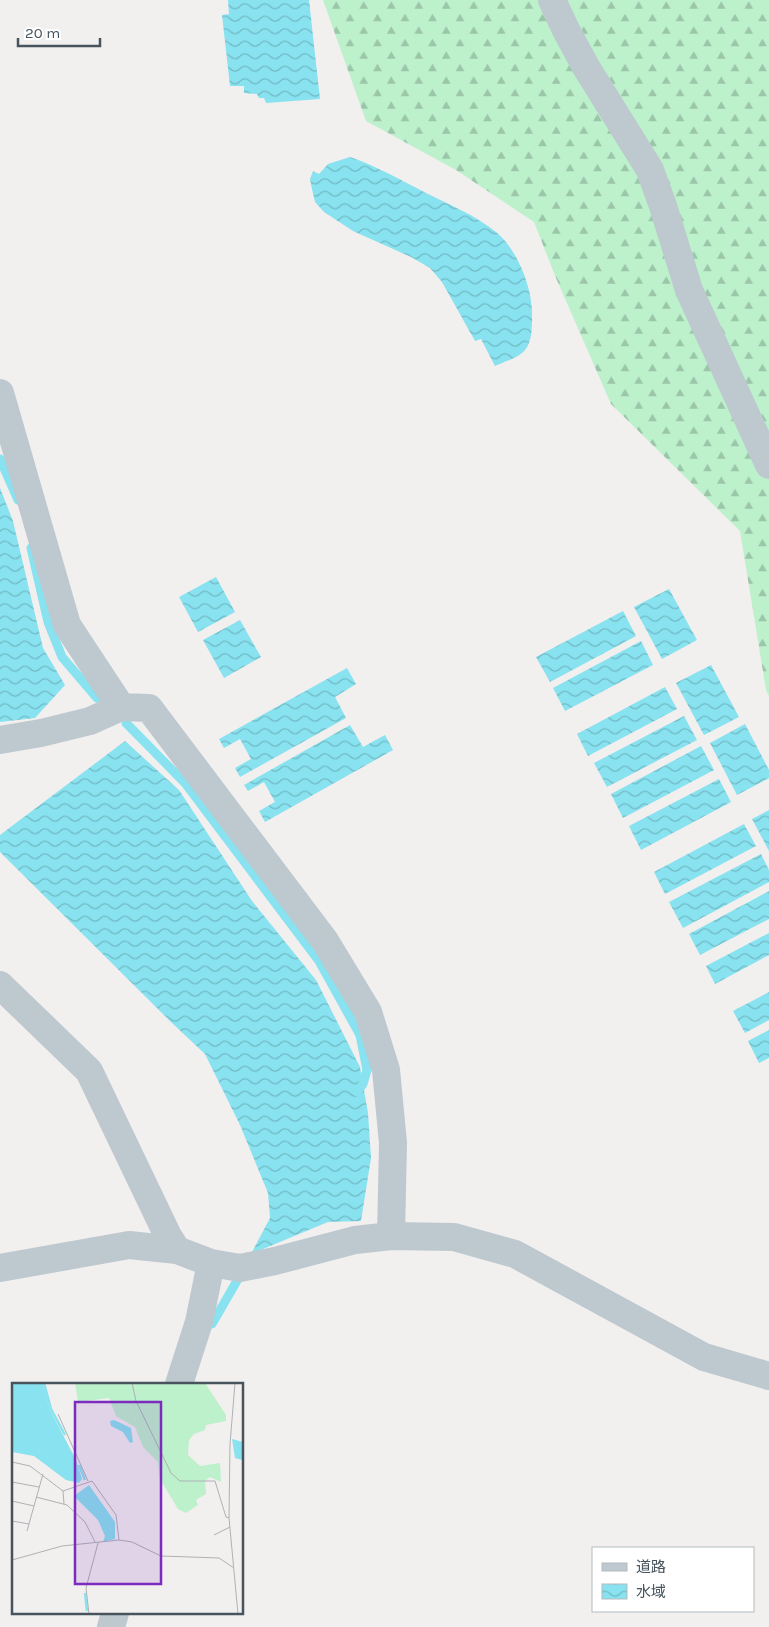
<svg xmlns="http://www.w3.org/2000/svg" width="769" height="1627" font-family="Karla,'Noto Sans JP',sans-serif">
<style>
.forest{fill:url(#forest-firs)}
.water{fill:url(#water-waves)}
.lines{fill:none;stroke-linecap:round;stroke-linejoin:round}
.stream{stroke:#88e2ef;stroke-width:9}
.minor{stroke:#bdc8cf;stroke-width:28}
.inset-river{fill:none;stroke:#88e2ef;stroke-width:2.5}
.inset-road{fill:none;stroke:#aeb1b5;stroke-width:1}
.view{fill:#7b2cbf;fill-opacity:0.15;stroke:#7b2cbf;stroke-width:2.5}
.inset-edge{fill:none;stroke:#47545d;stroke-width:2.5}
</style>
<defs>
<pattern id="forest-firs" width="22" height="20" patternUnits="userSpaceOnUse" patternTransform="scale(1.25)"><rect width="22" height="20" fill="#bcf1cc"/><path d="M5 1l3.5 6h-7zM16 11l3.5 6h-7z" fill="#9bc6a9"/></pattern>
<pattern id="water-waves" width="16" height="10" patternUnits="userSpaceOnUse" patternTransform="scale(1.25)"><rect width="16" height="10" fill="#88e2ef"/><path d="M0 5q4-4 8 0t8 0" fill="none" stroke="#71bac5"/></pattern>
</defs>
<rect width="100%" height="100%" fill="#f2efef"/>
<path class="forest" d="M323 0H769V696L766 690 740 531 611 404 556 278 534 222 456 170 366 121Z"/>
<path class="water" d="M228 0H309L320 99 266 103 264 98H259L257 94 244 93V86H230L222 15 229 14Z
M350 157C376 166 401 180 426 193 450 205 475 215 496 232 517 249 532 287 532 313 532 325 533 345 522 353 515 359 503 362 495 366L481 339 475 341 442 282 430 268 411 257 353 231 324 212 315 202 312 189 310 179 313 171 319 174 328 164Z
M0 488 13 521 43 648 65 685 35 718 0 722Z
M216 577 235 612 198 632 179 597Z
M669 589 697 640 662 659 634 607Z
M623 611 636 636 550 682 536 657Z
M240 620 261 657 224 678 203 640Z
M641 641 653 665 565 711 553 688Z
M711 665 739 717 704 735 676 683Z
M347 668 356 684 335 697 346 718 240 777 235 768 251 759 240 739 224 748 219 739Z
M665 687 677 709 588 756 577 734Z
M684 716 697 740 607 787 594 763Z
M745 724 769 770V778L737 795 710 743Z
M350 725 363 747 385 735 393 750 265 822 259 811 275 802 264 782 248 791 244 785Z
M125 741 179 790 252 901 316 980 360 1067 368 1113 371 1158 361 1221 328 1222 251 1254 270 1218 268 1193 240 1125 205 1054 172 1023 0 852V835Z
M701 746 714 770 623 818 611 794Z
M719 779 731 802 641 850 629 826Z
M769 810V851L752 819Z
M744 824 756 846 665 894 654 872Z
M761 854 769 870V882L683 928 669 902Z
M769 891V919L700 955 689 934Z
M769 933V955L715 984 706 966Z
M769 992V1020L745 1033 733 1011Z
M769 1030V1058L759 1063 748 1041Z"/>
<g class="lines">
<path class="stream" d="M0 459 18 500
M31 548 48 622 62 657 97 698
M126 723 185 783 319 961 360 1035 367 1070 363 1084 357 1092
M212 1324 238 1279"/>
<path class="minor" d="M552 0 566 30 586 67 650 170 663 206 689 290 769 465
M0 393 67 625 121 707
M0 740 41 733 90 721 121 707 149 708 325 941 368 1012 386 1070 393 1143 391 1236 454 1237 515 1254 704 1357 769 1376
M0 985 89 1071 168 1236 177 1250
M0 1268 129 1245 177 1250 211 1263 240 1268 275 1261 355 1240 391 1236
M179 1384 199 1322 211 1263
M111 1627 115 1613"/>
</g>
<g transform="translate(12 1383)">
<rect width="231" height="231" fill="#f2efef"/>
<path d="M63 0H193L214 32V38L194 42 193 47 182 51 177 57 176 72 188 83 208 80 209 99 198 94 193 98 194 111 184 117 186 122 174 130 166 126 148 96 146 79 131 64 123 44 104 33 97 15 66 19Z" fill="#bcf1cc"/>
<path d="M0 0H31L38 27 64 77 70 96 67 100 54 97 22 73 0 69ZM102 37 119 45 121 59 118 60 111 49 99 43 98 38ZM220 56 231 59 230 77 223 75ZM77 102 103 139V156L91 159 93 153 86 137 62 113Z" fill="#88e2ef"/>
<path class="inset-river" d="M32 0 39 26 53 52M67 82 73 97M73 210 75 228"/>
<path class="inset-road" d="M120 0 124 18 159 90 168 98H203L214 134 217 135M223 0 218 61 217 135 226 231M46 31 76 98M0 79 18 83 51 108M0 99 27 104M24 114 55 122 73 139 83 159M0 118 22 123M52 121 51 108 80 98 104 132 107 157 120 159 149 173 207 175 222 185M0 138 17 141M15 148 31 91M202 152 218 144M0 177 50 163 107 157M77 231 74 205 86 160"/>
<path class="view" d="M63 19H149V201H63Z"/>
<rect width="231" height="231" class="inset-edge"/>
</g>
<rect x="592" y="1547" width="162" height="65" fill="#ffffff" stroke="#b5bbbe"/>
<rect x="602" y="1563" width="25" height="8" fill="#bdc8cf" stroke="#b5bbbe"/>
<text x="636" y="1572" font-size="15" fill="#47545d">道路</text>
<rect x="602" y="1584" width="25" height="15" fill="url(#water-waves)" stroke="#b5bbbe"/>
<text x="636" y="1597" font-size="15" fill="#47545d">水域</text>
<path d="M18 38v8h82v-8" fill="none" stroke="#47545d" stroke-width="2.5"/>
<text x="25" y="38" font-size="15" fill="#47545d" stroke="#ffffff" stroke-width="4" paint-order="stroke">20 m</text>
</svg>
